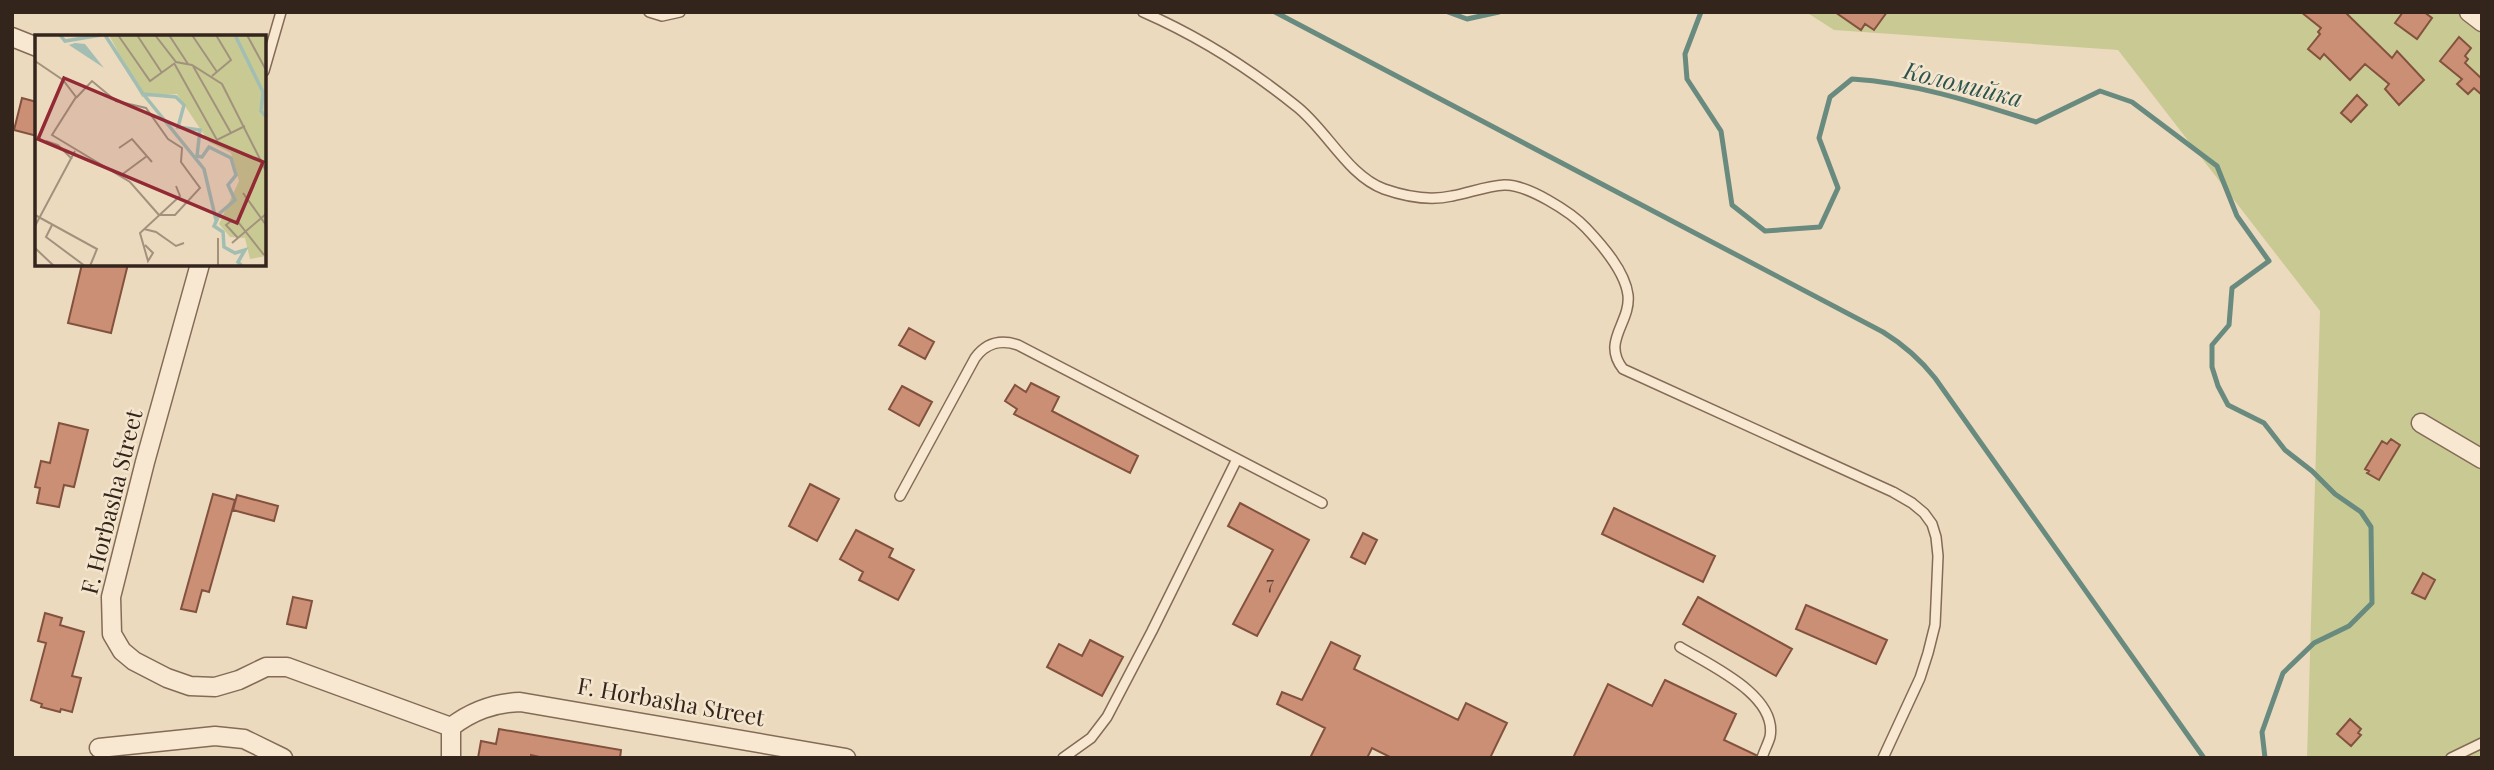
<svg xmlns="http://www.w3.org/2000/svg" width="2494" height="770" font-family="'Playfair Display',serif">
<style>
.green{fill:#c9ca93}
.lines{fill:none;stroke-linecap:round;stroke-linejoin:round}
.stream{stroke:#698b7f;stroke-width:5}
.building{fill:#ca8f75;stroke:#83523e;stroke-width:2}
.service-casing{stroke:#846b57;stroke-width:12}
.minor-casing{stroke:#846b57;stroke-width:21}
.service{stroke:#f8e8d1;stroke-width:9}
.minor{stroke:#f8e8d1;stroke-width:18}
.labels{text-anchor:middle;stroke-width:5;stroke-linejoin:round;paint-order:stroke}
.number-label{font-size:19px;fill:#5a4032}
.street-label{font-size:23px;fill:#34251c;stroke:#f4e5ce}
.water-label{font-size:24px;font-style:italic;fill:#2b544d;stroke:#f4e5ce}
.inset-river{fill:none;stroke:#a2beb3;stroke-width:3.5}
.inset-road{fill:none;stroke:#a2927d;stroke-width:2}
.view{fill:#922935;fill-opacity:0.15;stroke:#922935;stroke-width:3.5}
.inset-edge{fill:none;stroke:#34251c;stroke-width:3.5}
</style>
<rect width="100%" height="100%" fill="#ecdabe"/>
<path class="green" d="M1806 12H2482V758H2307L2320 311 2118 50 1834 30Z"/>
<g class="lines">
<path class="stream" d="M1275 12 1883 332C1904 345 1920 359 1935 378L2204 758
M1448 12 1467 19 1499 12
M1701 12 1685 54 1687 79 1721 131 1732 205 1765 231 1820 227 1838 188 1819 138 1830 97 1852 79C1916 83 1976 103 2036 122L2100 91 2132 102 2217 166 2237 216 2269 261 2232 288 2229 325 2212 345V367L2218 386 2228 405 2264 423 2285 450 2312 471 2335 494 2361 512 2371 527 2372 603 2349 626 2314 643 2283 673 2262 732 2265 758"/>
</g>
<path class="building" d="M1835 12H1887L1874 30 1865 24 1861 30Z
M2301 12H2345L2392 58 2397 51 2424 80 2399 105 2385 89 2389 84 2365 64 2350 80 2324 54 2320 59 2308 49 2320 34 2318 32 2321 28Z
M2403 12H2424L2432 18 2417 39 2395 23Z
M2459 37 2471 48 2465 56 2468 59 2465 63 2482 79V95L2474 88 2468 94 2457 84 2462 79 2440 61Z
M2357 95 2367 105 2351 122 2341 113Z
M22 98 37 102V136L14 130Z
M82 264H128L111 333 68 323Z
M909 328 934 342 925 359 899 345Z
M1031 383 1059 397 1052 411 1138 456 1130 473 1014 414 1017 409 1005 401 1015 385 1026 392Z
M902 386 932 402 919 426 889 409Z
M59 423 88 430 74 487 64 485 59 507 37 503 40 488 35 487 41 461 50 463Z
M2391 439 2400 445 2379 480 2367 473 2369 471 2365 469 2382 441 2387 444Z
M810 484 839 499 817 541 789 526Z
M213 494 235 500 209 592 202 590 196 612 181 609Z
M237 495 278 506 274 521 233 510Z
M1240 503 1309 540 1257 636 1233 624 1273 550 1228 526Z
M1614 508 1715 556 1703 582 1602 534Z
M856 530 893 549 889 557 914 570 898 600 859 580 863 572 840 559Z
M1363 533 1377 540 1365 564 1351 557Z
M2423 573 2435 580 2425 599 2412 593Z
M293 597 312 601 306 628 287 624Z
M1698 597 1792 649 1776 676 1683 624Z
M1806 605 1887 640 1876 664 1796 629Z
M45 613 62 618 60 625 84 632 72 676 81 678 72 712 61 709 60 712 41 707 42 704 31 700 46 643 38 641Z
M1090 640 1123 657 1102 696 1047 667 1059 644 1082 656Z
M1331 642 1360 656 1354 669 1458 720 1466 703 1507 723 1490 758H1392L1372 748 1367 758H1310L1325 728 1277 704 1282 692 1302 700Z
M1665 680 1736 714 1724 740 1756 755 1755 758H1573L1608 684 1652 706Z
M2350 719 2361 729 2358 733 2361 735 2351 746 2337 734Z
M499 729 621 750 620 758H544L531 755V758H478L481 741 496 744Z"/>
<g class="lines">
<defs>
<path id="service" d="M649 12 662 16 680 12
M1143 12C1198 36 1250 69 1296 106 1326 129 1348 176 1384 189 1404 196 1430 201 1452 196 1469 193 1486 186 1504 185 1527 184 1571 212 1586 228 1602 245 1625 271 1628 295 1631 323 1601 341 1623 369L1893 492 1912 503 1924 513 1932 524 1936 537 1938 556 1936 603 1935 625 1928 653 1920 678 1883 758
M264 71 281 12
M900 496 975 358C986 343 1000 339 1018 345L1322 503
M1680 647C1709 665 1778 695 1770 737 1768 744 1764 751 1762 758
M1063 758 1091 738 1107 717 1152 631 1237 459
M2451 758 2482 743"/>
<path id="minor" d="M2469 12 2482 22
M12 37 37 47
M200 264 145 462 111 597 112 634 122 651 134 661 167 678 190 686 215 687 239 680 266 667H287L451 727C472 711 493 703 520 702L846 758
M2421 423 2482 459
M451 727V758
M99 748 215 736 244 739 283 758"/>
</defs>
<use href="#service" class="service-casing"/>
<use href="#minor" class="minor-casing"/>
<use href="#service" class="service"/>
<use href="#minor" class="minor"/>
</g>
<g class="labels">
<g class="number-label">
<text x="1270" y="590">7</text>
</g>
<g class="street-label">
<text transform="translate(112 502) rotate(-76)" y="8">F. Horbasha Street</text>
<text transform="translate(671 702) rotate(10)" y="8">F. Horbasha Street</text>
</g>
<g class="water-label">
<text transform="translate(1963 85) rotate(14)" y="8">Коломийка</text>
</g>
</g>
<g transform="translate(35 35)">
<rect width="231" height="231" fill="#ecdabe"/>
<path d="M74 0H231V221L215 224 210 203 195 202 184 189 204 146 196 118 174 107 142 59 107 62Z" fill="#c9ca93"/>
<path d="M40 8 50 9 69 33 34 10Z" fill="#a2beb3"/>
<path class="inset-river" d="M25 0 30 6 66 0M70 0 108 59 141 62 149 70 143 92 165 95 162 121 167 122 174 112 196 123 201 140 193 150 200 165 185 178 179 191 188 197 189 212 200 218 210 215 203 227 207 231M200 0 228 57 226 76 231 82M109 60 169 134 181 185"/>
<path class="inset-road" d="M83 0 115 46 140 28M102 0 127 38M120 0 141 27 157 30 187 49 231 136M134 0 153 29M157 0 182 37M212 0 231 35M0 26 28 45 41 62 17 100 95 147 124 180M139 28 182 105 210 91M158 31 196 98M177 41 196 25 181 0M41 63 57 46 81 66 111 73 133 104 147 113 146 127 165 153 140 180H124M11 106 23 110 37 124M84 113 97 104 117 127M85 141 112 121M208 158 231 190M0 180 62 214 55 231M17 190 11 202 50 231M0 191 40 116M109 194 121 197 141 211 149 208M183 203V231M203 203 191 190 196 186 203 187 229 220M197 208 231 179M110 210 118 218 113 226 105 198 145 161 141 151M0 213 19 231"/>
<path class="view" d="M29 43 228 127 202 188 3 104Z"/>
<rect width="231" height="231" class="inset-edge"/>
</g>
<rect width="2494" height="770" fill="none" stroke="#34251c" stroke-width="28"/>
</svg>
